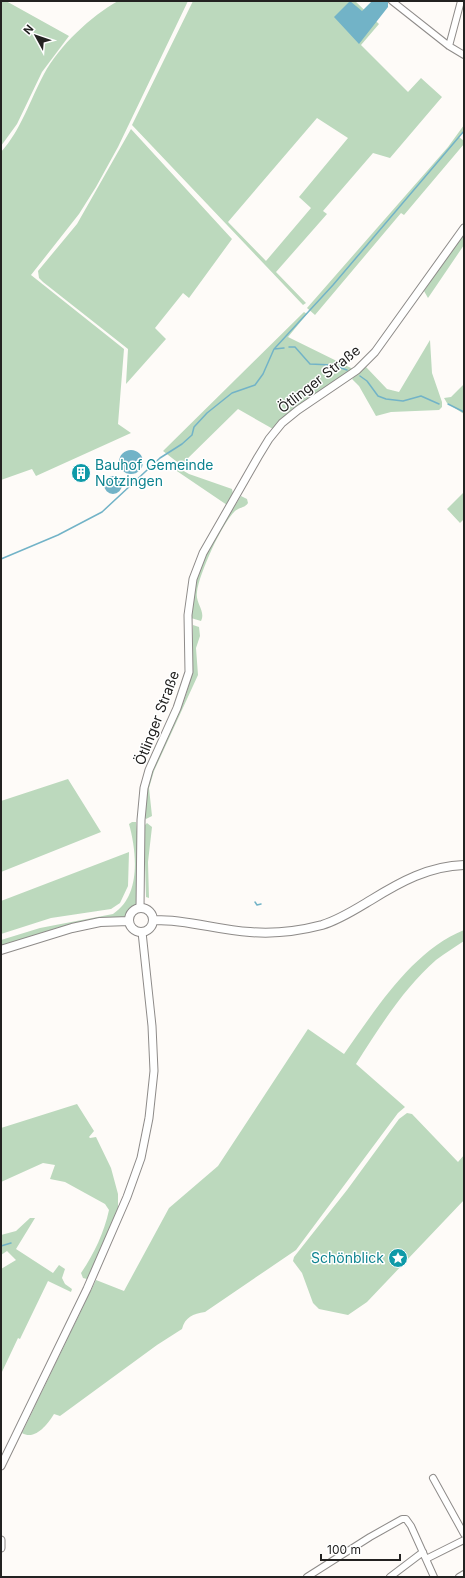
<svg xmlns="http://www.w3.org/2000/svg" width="465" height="1578" font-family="Inter,sans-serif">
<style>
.green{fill:#bcd9bd;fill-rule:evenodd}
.water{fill:#72b3c7}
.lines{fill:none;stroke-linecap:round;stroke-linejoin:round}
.stream{stroke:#72b3c7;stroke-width:1.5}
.minor-casing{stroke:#8e8b89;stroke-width:8}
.tertiary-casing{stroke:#8e8b89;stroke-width:9}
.secondary-casing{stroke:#8e8b89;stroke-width:10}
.minor{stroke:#fff;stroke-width:6}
.tertiary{stroke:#fff;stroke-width:7}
.secondary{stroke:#fff;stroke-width:8}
.labels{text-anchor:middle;stroke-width:3;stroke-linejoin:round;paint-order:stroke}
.street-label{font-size:14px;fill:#232221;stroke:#fff}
.culture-label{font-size:14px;fill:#0d838f;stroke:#fff;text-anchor:start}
</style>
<rect width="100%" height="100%" fill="#fefbf8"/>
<path class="green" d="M1 1H6L69 36 42 72 17 124 1 146Z
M118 1H188L118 147 96 187 79 214 31 275 124 349 118 424 131 433 36 476 32 469 1 480V152C21 130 30 100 44 74 59 46 91 16 118 1Z
M193 1H355L379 24 361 45 408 92 421 78 442 97 390 158 373 153 323 211 327 214 276 272 306 303 303 305 132 125ZM317 118 348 138 299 197 311 208 266 261 228 222Z
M464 125V130L459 137 464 141V144L404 215 401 213 315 315 307 308 448 147Z
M131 129 232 239 189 298 183 293 155 328 166 339 126 384 128 349 43 282 39 278 38 271 77 224Z
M464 230V245L428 298 424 291Z
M304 312 307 314 288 337 353 369C327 390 297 404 273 429L238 409 181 465 163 451Z
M430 340 432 373 442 402V407L439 410 391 412 376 416 359 386 352 379 366 367 387 389 399 392Z
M464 384V414L447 403 444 398 451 397Z
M168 462 189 474 232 489 233 494 227 505 165 463Z
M464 492V519L460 523 447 509Z
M241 496 247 499 248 503C245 508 240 507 235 511 222 523 199 574 197 592 195 603 206 611 201 621L191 618C192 608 192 597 194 587 202 554 223 525 241 496Z
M193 625 199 627 200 636 196 648 198 675 154 771 149 788 152 816 146 819 144 816C146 767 171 739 186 695 194 672 192 650 193 625Z
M68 779 101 832 1 872V801Z
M132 822H136C138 839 142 892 135 906 132 911 128 914 124 917L57 928 1 946V940L40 928 113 914C141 896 137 853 129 824Z
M147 823 152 827 148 862 149 898 146 897 144 826Z
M129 852 128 886 120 903 111 909 51 918 1 934V901Z
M464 930V941C455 947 445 953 436 960 403 989 379 1028 356 1064L405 1107 398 1113 296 1250 205 1312C193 1314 185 1317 182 1329L157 1345 60 1416 54 1414C48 1424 35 1441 22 1433L96 1280 124 1291 169 1208 218 1166 308 1029 344 1054C376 1009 412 951 464 930Z
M77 1104 94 1131 89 1137 90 1138 96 1137 111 1168 118 1194V1213L91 1274 87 1279 83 1278 81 1273C94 1254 104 1233 109 1210L105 1204 65 1182 50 1179 55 1165 43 1163 1 1182V1128Z
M407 1113 412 1114 458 1162 464 1155V1200L367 1302 348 1315 319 1309 313 1303 302 1273 293 1261 294 1257 347 1190 399 1119Z
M30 1218H35L16 1249 53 1273 59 1265 65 1269 62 1278 65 1284 72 1289 71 1292 48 1281 20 1339 18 1338 1 1374V1269L16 1260 7 1251 1 1255V1235L16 1231Z"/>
<path class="water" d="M350 1 362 11 372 1 388 2V7L359 44 334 17Z
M119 462a12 12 0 1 1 24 0a12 12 0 1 1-24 0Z
M104 485a9 9 0 1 1 18 0a9 9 0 1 1-18 0Z"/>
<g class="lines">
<path class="stream" d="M289 347H295L310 364 332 365 347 370
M275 348 333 285 464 131
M360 376 367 381 378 396 386 399 403 401 421 396 439 404
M448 404 464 412
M1 559 58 535 102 512 160 458 182 444 192 435 194 427 207 413 232 393 255 385 263 374 274 349 284 348
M255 902 257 905 261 904
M1 1246 11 1243"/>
<defs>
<path id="minor" d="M392 1 449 46 464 55
M449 46 461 1
M433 1478 464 1534
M426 1559 464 1540
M307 1577 370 1537 402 1519H406L411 1526 434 1577
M390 1577 423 1552
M459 1577 464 1574"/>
<path id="tertiary" d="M140 908 141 820 144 788 149 770 177 708 189 672 188 615 193 579 203 553 258 457 269 439 282 423 298 410 357 370 375 352 464 228
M1 1466 87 1289 127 1197 141 1158 149 1118 154 1071 152 1026 142 932
M1 1540V1548"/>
<path id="secondary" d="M129 920a12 12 0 1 1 24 0a12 12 0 1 1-24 0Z
M153 920C186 919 217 930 250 932 274 934 299 931 322 925 339 920 356 909 371 900 400 882 429 866 464 865
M1 950 72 928 100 922 129 921"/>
</defs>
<use href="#minor" class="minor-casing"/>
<use href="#tertiary" class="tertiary-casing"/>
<use href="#secondary" class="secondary-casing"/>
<use href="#minor" class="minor"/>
<use href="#tertiary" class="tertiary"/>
<use href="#secondary" class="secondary"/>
</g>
<defs>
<symbol id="building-disc" viewBox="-11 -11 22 22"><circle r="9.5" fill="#0f9aa8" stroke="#fff"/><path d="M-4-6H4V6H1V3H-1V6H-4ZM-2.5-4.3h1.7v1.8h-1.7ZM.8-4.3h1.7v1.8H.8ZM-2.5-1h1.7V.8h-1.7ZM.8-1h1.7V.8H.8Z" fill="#fff"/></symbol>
<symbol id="sight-disc" viewBox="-11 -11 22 22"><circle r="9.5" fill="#0f9aa8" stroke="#fff"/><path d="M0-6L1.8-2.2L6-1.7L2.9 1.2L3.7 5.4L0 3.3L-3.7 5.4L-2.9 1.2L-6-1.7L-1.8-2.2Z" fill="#fff"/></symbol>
</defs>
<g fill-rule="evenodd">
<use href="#building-disc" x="70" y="462" width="22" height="22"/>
<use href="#sight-disc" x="387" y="1247" width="22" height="22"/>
</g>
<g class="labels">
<g class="street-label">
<text transform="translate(319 379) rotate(-38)" y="5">Ötlinger Straße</text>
<text transform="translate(157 718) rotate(-69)" y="5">Ötlinger Straße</text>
</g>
<g class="culture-label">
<text x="95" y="470">Bauhof Gemeinde<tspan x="95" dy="16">Notzingen</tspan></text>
<text x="384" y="1263" text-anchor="end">Schönblick</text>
</g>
</g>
<rect width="465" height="1578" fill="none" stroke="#232221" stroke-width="4"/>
<g transform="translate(36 36) rotate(310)" stroke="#ffffff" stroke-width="3" paint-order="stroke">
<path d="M0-3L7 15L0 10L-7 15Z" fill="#232221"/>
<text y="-6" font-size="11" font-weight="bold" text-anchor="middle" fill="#232221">N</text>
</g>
<path d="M321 1554v6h79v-6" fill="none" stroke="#232221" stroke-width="2"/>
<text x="327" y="1554" font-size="12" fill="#232221" stroke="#ffffff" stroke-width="3" paint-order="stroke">100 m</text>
</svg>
